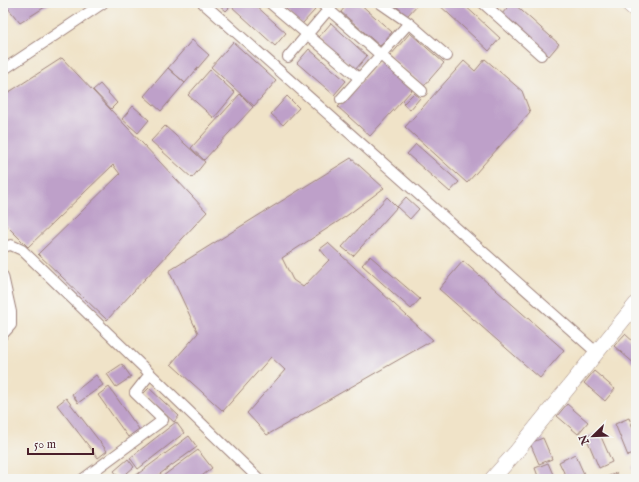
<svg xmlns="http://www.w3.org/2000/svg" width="639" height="482" font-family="'IM FELL English',serif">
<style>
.building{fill:#bea0c9}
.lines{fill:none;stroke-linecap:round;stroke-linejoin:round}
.minor-casing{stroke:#9d817a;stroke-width:12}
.secondary-casing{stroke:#9d817a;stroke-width:16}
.trunk-casing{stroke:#9d817a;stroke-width:18}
.minor{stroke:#fff;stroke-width:10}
.secondary{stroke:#fff;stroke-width:15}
.trunk{stroke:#fff;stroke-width:17}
</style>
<rect width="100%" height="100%" fill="#f6f6f2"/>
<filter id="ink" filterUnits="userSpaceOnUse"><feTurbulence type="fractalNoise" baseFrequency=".025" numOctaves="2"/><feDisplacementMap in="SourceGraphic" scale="8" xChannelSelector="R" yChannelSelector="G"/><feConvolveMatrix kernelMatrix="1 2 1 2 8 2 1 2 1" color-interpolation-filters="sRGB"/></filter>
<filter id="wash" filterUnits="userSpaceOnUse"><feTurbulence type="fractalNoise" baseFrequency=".012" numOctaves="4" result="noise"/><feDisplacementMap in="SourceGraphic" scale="16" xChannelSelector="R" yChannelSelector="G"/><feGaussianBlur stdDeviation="0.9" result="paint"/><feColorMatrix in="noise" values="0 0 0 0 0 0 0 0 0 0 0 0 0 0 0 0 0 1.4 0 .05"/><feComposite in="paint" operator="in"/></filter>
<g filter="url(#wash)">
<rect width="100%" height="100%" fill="#f0e3c8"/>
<g id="blocks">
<path class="building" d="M4 3H51L20 23Z
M217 3H253L286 33 275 46 231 6 226 11Z
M279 3H307L315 10 302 24Z
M348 3H359L392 32 380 46 341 12Z
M393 3H419L407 16Z
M437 3H462L500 38 489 51Z
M490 3H502L496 9Z
M511 3H513L559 44 549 56 502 14Z
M331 23 367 56 355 70 319 37Z
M410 33 444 63 424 86 390 56Z
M192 40 209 55 185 83 168 68Z
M233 42 276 81 254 106 211 67Z
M309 49 346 81 334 95 297 63Z
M62 58 207 212 107 320 38 254 120 174 113 165 28 247 3 222V96Z
M485 59 522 91 530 112 467 183 405 127 464 61 475 71Z
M381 60 412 90 370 136 338 107Z
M168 68 185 83 161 111 144 96Z
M210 70 235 93 214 118 188 95Z
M100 84 117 103 111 109 93 90Z
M414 93 420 98 410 110 403 104Z
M240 94 253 107 204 160 191 148Z
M287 96 299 108 283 125 271 114Z
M133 106 149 120 138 133 122 119Z
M165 126 205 162 192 178 151 141Z
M416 144 459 182 450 192 407 154Z
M351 158 384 188 345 217 282 258 293 280 303 287 329 260 320 249 328 243 433 340 267 435 247 413 285 370 271 357 223 411 171 364 198 333 169 271Z
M387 197 397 207 353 256 342 247Z
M406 197 419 209 410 219 397 207Z
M370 256 420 299 411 309 362 265Z
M463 261 564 350 540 378 439 289Z
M625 334 636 344V365L614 346Z
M122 364 131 377 116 387 107 374Z
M594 371 615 389 605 401 584 383Z
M96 375 103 385 78 403 72 394Z
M109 387 139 429 128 437 98 395Z
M149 388 179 416 174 422 143 394Z
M66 398 107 451 98 458 57 405Z
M567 404 588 422 578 434 557 416Z
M629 418 636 435V453L628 456 615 424Z
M176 422 184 433 138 469 130 458Z
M599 432 612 462 599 468 586 437Z
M189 436 197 447 153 479H131Z
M543 438 552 459 539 464 530 443Z
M198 450 212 468 198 479H159Z
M575 454 584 474 573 479H567L559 462Z
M128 459 134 467 120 479 114 471Z
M548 463 555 479H539L535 468Z
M636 465V477L632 467Z
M616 473 619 479H602Z"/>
</g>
</g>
<g filter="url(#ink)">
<use href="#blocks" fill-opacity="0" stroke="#9d817a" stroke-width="1"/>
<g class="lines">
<defs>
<path id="minor" d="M203 3 596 352
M270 3 360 79
M321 3 422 91
M380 3 409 23 447 56
M483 3 541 55
M288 57 334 3
M3 70 103 3
M341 99 409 23
M3 247 11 245 22 250 259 479
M3 276 11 312V325L3 334
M83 479 163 420 135 393 150 374"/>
<path id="secondary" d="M492 479 516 452 636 304"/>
<path id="trunk" d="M629 3 636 9"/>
</defs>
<use href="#minor" class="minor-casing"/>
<use href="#secondary" class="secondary-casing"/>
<use href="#trunk" class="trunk-casing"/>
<use href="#minor" class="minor"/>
<use href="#secondary" class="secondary"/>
<use href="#trunk" class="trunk"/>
</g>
</g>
<rect width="639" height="482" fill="none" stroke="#f6f6f2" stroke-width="16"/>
<g transform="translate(593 436) rotate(247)" stroke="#f6f6f2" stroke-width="3" paint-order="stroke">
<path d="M0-3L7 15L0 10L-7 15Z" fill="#4a1f2b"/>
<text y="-6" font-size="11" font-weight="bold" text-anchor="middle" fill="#4a1f2b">N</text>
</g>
<path d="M28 448v6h65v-6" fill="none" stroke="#4a1f2b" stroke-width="2"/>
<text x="34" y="448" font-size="12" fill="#4a1f2b" stroke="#f6f6f2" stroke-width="3" paint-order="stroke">50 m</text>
</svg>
